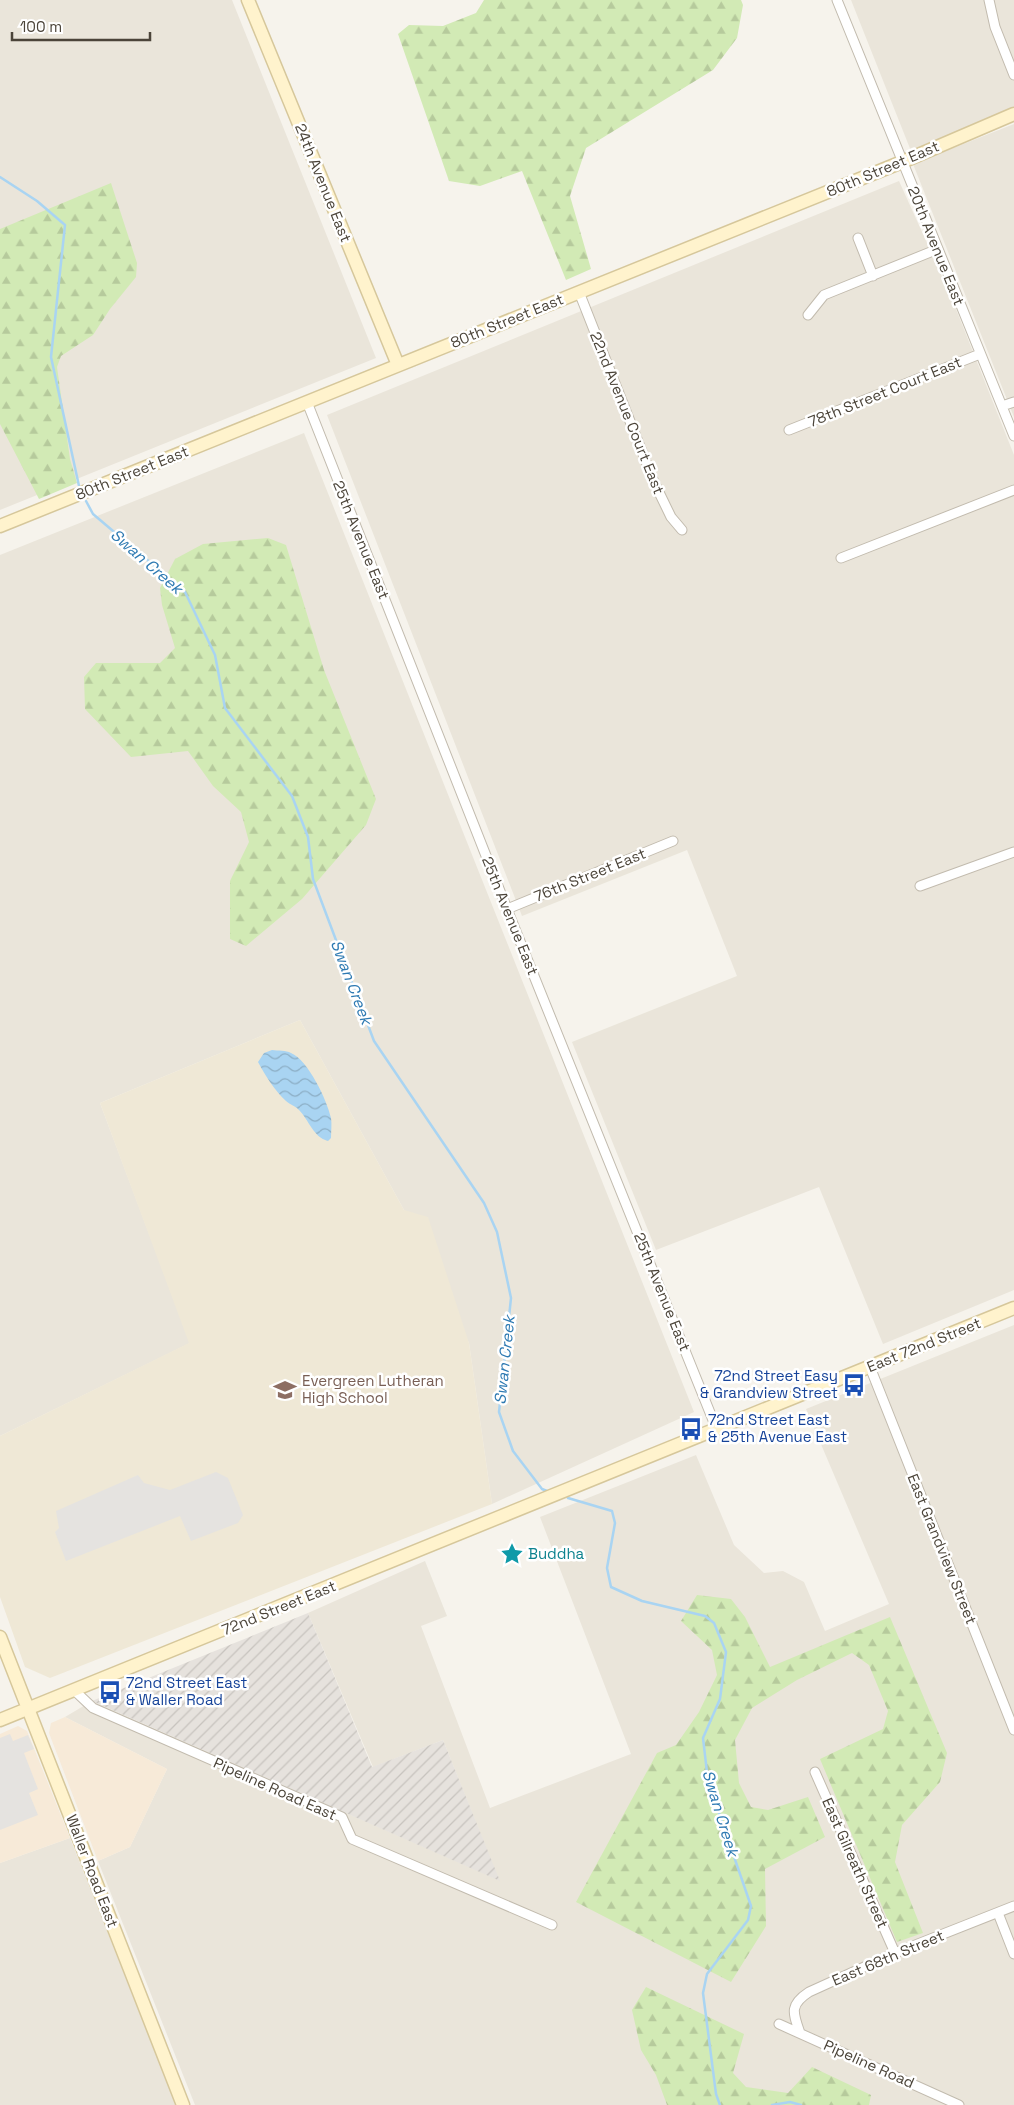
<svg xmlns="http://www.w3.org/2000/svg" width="1014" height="2105" font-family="'Space Grotesk',sans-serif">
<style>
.residential{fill:#eae5da}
.commercial{fill:#f7ead8}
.industrial{fill:url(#industrial-furrows)}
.education{fill:#efe8d6}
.forest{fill:url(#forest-firs)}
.parking{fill:#e5e3e0}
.water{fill:url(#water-waves)}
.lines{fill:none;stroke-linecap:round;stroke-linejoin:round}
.stream{stroke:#a9d4f2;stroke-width:2.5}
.street-casing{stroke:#c2bbae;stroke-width:11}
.secondary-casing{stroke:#d6c79b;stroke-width:15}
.street{stroke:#fff;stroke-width:9}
.secondary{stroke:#fff3cd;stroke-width:12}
.labels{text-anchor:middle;stroke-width:5;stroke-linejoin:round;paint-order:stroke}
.street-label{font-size:15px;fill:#4b4439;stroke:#fff}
.transit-label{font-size:15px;fill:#164399;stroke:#fff;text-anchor:start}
.education-label{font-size:15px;fill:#785e54;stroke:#fff;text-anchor:start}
.culture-label{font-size:15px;fill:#0d838f;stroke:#fff;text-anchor:start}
.water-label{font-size:16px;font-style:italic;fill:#2e7ab2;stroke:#fff}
</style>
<defs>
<pattern id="industrial-furrows" width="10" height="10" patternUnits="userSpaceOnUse" patternTransform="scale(1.25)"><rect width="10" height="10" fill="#e6e2dd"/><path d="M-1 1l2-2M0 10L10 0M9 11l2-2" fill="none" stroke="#c7c3be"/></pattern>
<pattern id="forest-firs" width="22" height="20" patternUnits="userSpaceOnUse" patternTransform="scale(1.25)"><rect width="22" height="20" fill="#d2eab5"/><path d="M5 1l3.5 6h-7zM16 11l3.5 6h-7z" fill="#b6ca9c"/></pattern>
<pattern id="water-waves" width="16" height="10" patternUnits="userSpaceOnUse" patternTransform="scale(1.25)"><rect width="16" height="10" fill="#a9d4f2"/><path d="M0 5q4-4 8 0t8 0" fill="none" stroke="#8caec5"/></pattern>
</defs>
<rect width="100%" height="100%" fill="#f6f3ec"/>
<path class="residential" d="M0 0H232L376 358 0 510Z
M851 0H1014V109L911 151Z
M1014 124V417L913 164Z
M899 181 950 294 1014 455V1290L883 1344 819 1187 656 1250 572 1042 737 976 687 850 522 916 327 415Z
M304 433 694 1412 492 1504 469 1343 404 1210 300 1020 100 1103 190 1343 0 1436V555Z
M1014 1325V2105H195L98 1861 130 1847 167 1769 65 1717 92 1701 499 1880 443 1740 373 1767 308 1613 425 1561 447 1616 421 1626 490 1808 631 1754 540 1517 696 1455 734 1545 764 1573 783 1571 804 1582 825 1631 889 1604 806 1409Z
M70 1838 176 2105H0V1863Z"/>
<path class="commercial" d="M65 1717 167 1769 130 1847 98 1861 49 1733 51 1723Z
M18 1726 27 1731 70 1838 0 1863V1734Z"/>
<path class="industrial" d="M308 1613 372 1767 443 1740 500 1881 92 1701Z"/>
<path class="education" d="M300 1020 404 1210 428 1217 469 1343 492 1504 50 1678 25 1667 0 1597V1436L189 1343 100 1103Z"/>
<path class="forest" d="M484 0H741L743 5 737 38 713 70 586 148 570 196 591 269 566 280 522 171 480 186 449 181 398 34 409 25 443 26 476 13Z
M111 183 137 263 136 277 110 309 93 335 61 356 57 367 70 459 77 483 39 499 0 424V229Z
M268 538 286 545 324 670 376 799 366 825 302 899 246 946 230 939V881L249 842 241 812 213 786 188 751 131 757 85 709 84 677 96 663H160L175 648 162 605 160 588 175 559 203 544Z
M697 1595 731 1599 745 1617 770 1667 890 1617 947 1753 940 1782 902 1825 895 1862 923 1933 897 1942 820 1759 883 1729 888 1711 869 1665 852 1653 797 1680 752 1708 735 1740 739 1783 751 1807 768 1810 808 1797 825 1837 765 1869 766 1926 731 1982 576 1902 657 1753 676 1745 699 1712 717 1675 712 1650 681 1621Z
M646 1987 744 2034 733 2073 746 2087 788 2093 812 2067 871 2095 869 2105H667L656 2075 641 2050 632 2010Z"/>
<path class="parking" d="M216 1472 228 1478 243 1515 238 1523 191 1541 180 1516 66 1561 55 1532 59 1528 56 1511 138 1475 144 1483 170 1490Z
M10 1734 13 1741 28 1735 34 1749 24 1753 38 1789 29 1793 38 1815 0 1830V1738Z"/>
<path class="water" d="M272 1050C278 1051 286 1050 291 1053 308 1060 327 1100 331 1118 332 1124 331 1131 331 1138L328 1141C313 1137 309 1120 299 1110 296 1106 290 1105 286 1101 275 1091 265 1075 258 1062L264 1053Z"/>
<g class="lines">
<path class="stream" d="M0 177 37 201 65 225 51 357 79 486
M86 501 93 514 185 592 215 655 225 708 292 796 308 837 313 879 374 1041 484 1203 497 1232 511 1298 499 1412 513 1451 542 1489 547 1491
M568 1498 612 1511 615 1523 607 1568 611 1587 642 1601 705 1616 714 1623 726 1652 720 1699 703 1738 708 1781 751 1906 748 1920 707 1974 703 1993 716 2094 720 2105
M772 2105 790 2102 801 2105"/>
<defs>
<path id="street" d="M837 0 1014 436
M989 0 995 27 1014 75
M858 238 873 276
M579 292 654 482 671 517 682 530
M808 315 824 295 938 249
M307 402 507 909 717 1430
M1002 406 1014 402
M789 430 980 354
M841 558 1014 490
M920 886 1014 852
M507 909 673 841
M870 1367 1014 1730
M75 1691 93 1708 342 1817 352 1839 552 1925
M815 1772 895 1953
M998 1913 1014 1954
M779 2024 959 2105
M800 2033C793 2013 789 2005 809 1992L895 1953 1014 1906"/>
<path id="secondary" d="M248 0 398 365
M0 526 902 162 1014 114
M0 1637 183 2105
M0 1720 1014 1308"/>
</defs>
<use href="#street" class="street-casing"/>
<use href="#secondary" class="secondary-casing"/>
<use href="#street" class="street"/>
<use href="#secondary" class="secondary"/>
</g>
<defs>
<symbol id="bus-bare" viewBox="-9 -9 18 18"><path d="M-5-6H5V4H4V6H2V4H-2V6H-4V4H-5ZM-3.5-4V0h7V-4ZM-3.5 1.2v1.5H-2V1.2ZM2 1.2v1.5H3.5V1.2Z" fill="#1a4fb4" stroke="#fff" stroke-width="2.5" paint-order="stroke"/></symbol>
<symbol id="school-bare" viewBox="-9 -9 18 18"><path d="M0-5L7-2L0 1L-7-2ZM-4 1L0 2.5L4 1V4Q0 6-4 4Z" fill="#8d6e63" stroke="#fff" stroke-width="2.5" paint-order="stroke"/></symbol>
<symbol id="sight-bare" viewBox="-9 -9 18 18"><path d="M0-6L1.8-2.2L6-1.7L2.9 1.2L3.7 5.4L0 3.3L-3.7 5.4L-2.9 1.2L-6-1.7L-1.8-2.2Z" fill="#0f9aa8" stroke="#fff" stroke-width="2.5" paint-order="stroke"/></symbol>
</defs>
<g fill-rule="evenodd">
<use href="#bus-bare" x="838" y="1369" width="32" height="32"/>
<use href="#school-bare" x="269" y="1374" width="32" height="32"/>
<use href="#bus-bare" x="675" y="1413" width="32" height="32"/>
<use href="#sight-bare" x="496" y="1538" width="32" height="32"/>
<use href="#bus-bare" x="94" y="1676" width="32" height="32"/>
</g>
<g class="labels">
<g class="street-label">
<text transform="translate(883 169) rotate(-23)" y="5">80th Street East</text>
<text transform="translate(323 183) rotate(68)" y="5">24th Avenue East</text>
<text transform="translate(936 246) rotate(68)" y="5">20th Avenue East</text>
<text transform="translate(507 321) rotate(-22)" y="5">80th Street East</text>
<text transform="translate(885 392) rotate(-22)" y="5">78th Street Court East</text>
<text transform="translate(627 413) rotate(68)" y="5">22nd Avenue Court East</text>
<text transform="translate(132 473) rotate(-22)" y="5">80th Street East</text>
<text transform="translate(361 540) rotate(68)" y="5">25th Avenue East</text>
<text transform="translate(590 875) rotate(-22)" y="5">76th Street East</text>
<text transform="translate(510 916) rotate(68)" y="5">25th Avenue East</text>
<text transform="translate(662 1292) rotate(68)" y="5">25th Avenue East</text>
<text transform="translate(924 1345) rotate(-22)" y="5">East 72nd Street</text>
<text transform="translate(942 1549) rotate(68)" y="5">East Grandview Street</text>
<text transform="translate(279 1608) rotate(-22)" y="5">72nd Street East</text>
<text transform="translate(275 1789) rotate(24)" y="5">Pipeline Road East</text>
<text transform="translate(855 1863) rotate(66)" y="5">East Gilreath Street</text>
<text transform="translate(92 1871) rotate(69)" y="5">Waller Road East</text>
<text transform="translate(888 1958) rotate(-23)" y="5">East 68th Street</text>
<text transform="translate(869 2064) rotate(24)" y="5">Pipeline Road</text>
</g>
<g class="transit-label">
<text x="838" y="1381" text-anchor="end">72nd Street Easy<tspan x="838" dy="17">&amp; Grandview Street</tspan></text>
<text x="708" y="1425">72nd Street East<tspan x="708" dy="17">&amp; 25th Avenue East</tspan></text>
<text x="126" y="1688">72nd Street East<tspan x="126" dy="17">&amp; Waller Road</tspan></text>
</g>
<g class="education-label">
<text x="302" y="1386">Evergreen Lutheran<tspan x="302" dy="17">High School</tspan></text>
</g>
<g class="culture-label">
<text x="528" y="1559">Buddha</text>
</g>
<g class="water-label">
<text transform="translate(147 561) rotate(41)" y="6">Swan Creek</text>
<text transform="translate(352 982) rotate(69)" y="6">Swan Creek</text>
<text transform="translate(504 1360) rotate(-84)" y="6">Swan Creek</text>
<text transform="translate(721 1813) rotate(73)" y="6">Swan Creek</text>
</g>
</g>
<path d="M12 32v8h138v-8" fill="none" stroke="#4b4439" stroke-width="2.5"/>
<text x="20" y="32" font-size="15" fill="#4b4439" stroke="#ffffff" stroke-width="4" paint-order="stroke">100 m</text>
</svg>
